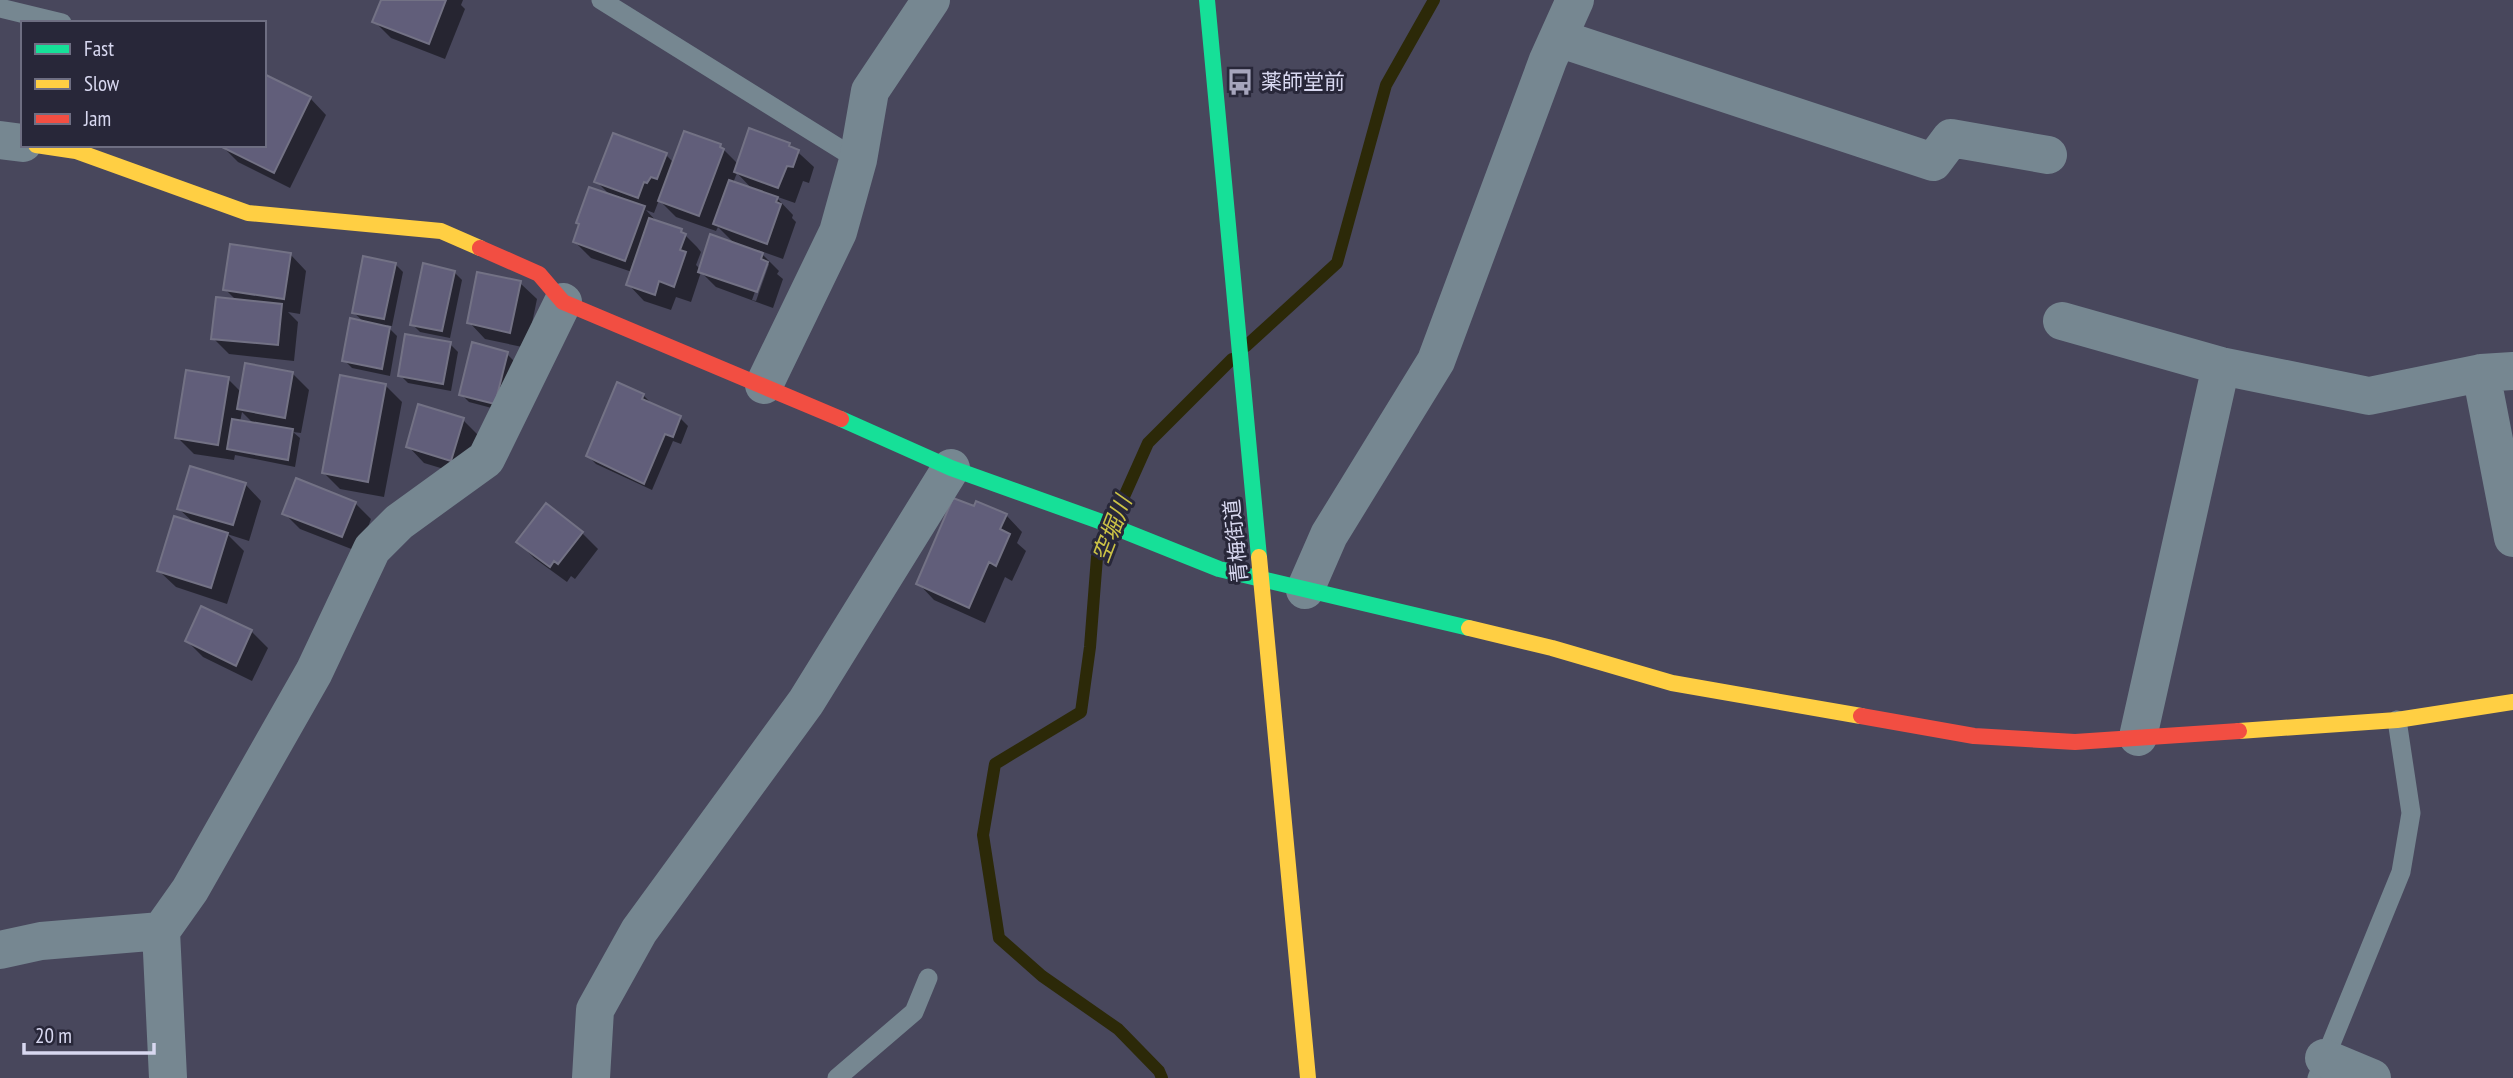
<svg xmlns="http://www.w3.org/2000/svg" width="2513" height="1078" font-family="'PT Sans Narrow','Noto Sans JP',sans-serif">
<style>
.shadow{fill:#0007;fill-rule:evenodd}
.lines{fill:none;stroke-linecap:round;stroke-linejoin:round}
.stream{stroke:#2c2908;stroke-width:12}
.building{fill:#615e7a;stroke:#737285;stroke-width:2}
.lane{stroke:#768791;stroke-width:19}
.street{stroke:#768791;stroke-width:38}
.fast{stroke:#16e098;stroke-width:16}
.slow{stroke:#ffcf43;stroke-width:16}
.jam{stroke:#f24e42;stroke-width:16}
.labels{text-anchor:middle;stroke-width:6;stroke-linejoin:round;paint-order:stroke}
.poi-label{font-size:21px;fill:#d8d8f0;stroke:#282739;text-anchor:start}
.street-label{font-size:21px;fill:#d8d8f0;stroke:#282739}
.water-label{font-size:23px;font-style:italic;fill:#ccc346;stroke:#282739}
</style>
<rect width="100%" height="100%" fill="#48475c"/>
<path class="shadow" d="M383 0H463L461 5 465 9 445 59 391 38 374 21Z
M310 98 326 115 290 188 238 162 222 146 264 145Z
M789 144 814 167 809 183 803 181 795 203 775 196 793 215 792 218 796 222 783 259 758 250 779 271 777 274 783 279 773 308 716 287 701 272 691 302 676 297 671 310 644 301 628 284 632 272 591 258 575 242 612 197 596 181 666 155 674 163 720 146 738 164ZM737 173 754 191 733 183ZM659 200 676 217 716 231 718 227 736 245 700 269 696 265 701 252 697 247 681 231 658 223 646 210 654 213ZM765 264H769L756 301 752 300Z
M290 254 306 271 300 314 288 312 298 322 294 361 229 354 213 338 237 301 225 289Z
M395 264 403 272 392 326 386 325 397 336 390 376 352 368 344 360 365 323 353 312Z
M454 272 462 280 450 338 420 332 412 324Z
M520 283 537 299 527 348 485 339 469 322Z
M450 344 458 352 451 391 408 383 400 375Z
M507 354 515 362 503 411 469 402 461 394Z
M292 373 309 390 301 433 293 432 300 438 295 467 235 455 234 460 194 454 177 437 228 379 241 392ZM242 412 254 424 240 422Z
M385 385 402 402 384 497 340 489 324 473Z
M643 395 651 403 680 418 688 426 681 444 673 441 652 490 596 464 588 456Z
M463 420 479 436 467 476 424 463 408 446Z
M245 484 261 501 249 541 227 534 244 551 227 604 176 587 159 571 195 524 179 509Z
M355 503 371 519 359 552 300 529 284 513Z
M975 508 1006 515 1022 532 1017 543 1026 551 1012 581 1005 577 985 623 934 600 918 583Z
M582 533 598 549 575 579 571 576 567 582 534 558 518 542Z
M202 608 251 631 268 648 252 681 203 657 187 641Z"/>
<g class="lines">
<path class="stream" d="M1246 346 1337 263 1386 85 1434 0
M1162 1078 1159 1071 1118 1029 1042 976 999 938 983 835 995 764 1081 712 1090 647 1097 557 1148 443 1232 359"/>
</g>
<path class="building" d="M381 0H446L429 44 372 22Z
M264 74 311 97 274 173 220 146 264 145Z
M749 128 790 143 789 146 799 150 793 167 787 166 778 188 734 172Z
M684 131 721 144 720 147 724 149 699 216 658 201Z
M613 133 667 153 657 179 651 177 647 183 644 182 638 198 594 182Z
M729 180 778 197 776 202 781 204 767 244 713 224Z
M589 187 645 206 625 261 573 242 579 224 576 223Z
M649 218 682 229 681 232 686 234 680 250 686 252 674 287 659 281 655 295 626 285Z
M710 234 763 253 761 259 768 262 757 292 698 272Z
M230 244 291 253 284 299 223 290Z
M363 256 396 263 384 319 352 313Z
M423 263 455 271 442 331 410 325Z
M477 272 521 281 510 333 467 323Z
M216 297 282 304 278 345 211 339Z
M350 318 390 327 382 369 342 361Z
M405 334 451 342 443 384 398 376Z
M472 342 508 352 495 404 459 395Z
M245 363 293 372 285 418 237 409Z
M186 370 229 377 218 445 175 438Z
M340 375 386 384 368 482 322 473Z
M617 382 644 394 642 399 681 416 673 437 665 434 644 484 586 456Z
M418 404 464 418 451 461 406 447Z
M232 419 293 429 288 460 227 449Z
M190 466 246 483 233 525 177 509Z
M296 478 356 502 342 537 282 514Z
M953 498 974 506 976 501 1007 514 1000 529 1010 534 996 566 989 562 969 608 916 584Z
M546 503 583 532 558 564 554 561 550 567 516 542Z
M174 516 228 533 211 588 157 571Z
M201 606 252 630 236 666 185 641Z"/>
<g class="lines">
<path class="lane" d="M601 0 858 160
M0 8 62 23
M837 1078 914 1012 928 978
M2317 1078 2401 872 2411 813 2397 720"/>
<path class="street" d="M1558 38 1933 162 1951 138 2048 155
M0 140 23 143
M2062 321 2221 366 2369 396 2481 373 2513 371
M2481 373 2513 538
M764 385 838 232 858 160 870 91 931 0
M1305 590 1329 535 1436 361 1548 60 1575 0
M2138 737 2221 366
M0 950 41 941 161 931
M2324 1058 2372 1078
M168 1078 161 931 190 890 314 672 372 549 399 522 486 459 563 302
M591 1078 595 1010 639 931 806 702 951 468"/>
<path class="fast" d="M1207 0 1259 557
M841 419 951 468 1099 521 1219 569 1469 628"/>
<path class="slow" d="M36 145 76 151 248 213 441 231 480 248
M1259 557 1308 1078
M1469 628 1552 648 1672 683 1861 716
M2239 731 2397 720 2513 702"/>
<path class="jam" d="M480 248 539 274 563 302 841 419
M1861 716 1974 736 2075 742 2239 731"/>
</g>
<defs>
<symbol id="bus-bare" viewBox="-9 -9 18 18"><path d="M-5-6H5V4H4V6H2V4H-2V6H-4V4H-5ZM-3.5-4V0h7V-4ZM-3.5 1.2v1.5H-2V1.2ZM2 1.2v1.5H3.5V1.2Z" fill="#a6a5bc" stroke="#282739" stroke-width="2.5" paint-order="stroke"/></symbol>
</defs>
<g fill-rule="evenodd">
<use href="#bus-bare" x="1221" y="63" width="38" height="38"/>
</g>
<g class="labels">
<g class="poi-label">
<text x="1261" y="89">薬師堂前</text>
</g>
<g class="street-label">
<text transform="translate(1236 541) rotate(-96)" y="7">青梅街道</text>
</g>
<g class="water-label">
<text transform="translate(1112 529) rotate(-69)" y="8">空堀川</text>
</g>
</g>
<rect x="21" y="21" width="245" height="126" fill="#282739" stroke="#6e6e82" stroke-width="2"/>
<rect x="35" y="44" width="35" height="10" fill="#16e098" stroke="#6e6e82" stroke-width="2"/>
<text x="84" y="56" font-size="21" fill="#d8d8f0">Fast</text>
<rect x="35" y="79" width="35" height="10" fill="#ffcf43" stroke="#6e6e82" stroke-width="2"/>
<text x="84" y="91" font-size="21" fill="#d8d8f0">Slow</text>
<rect x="35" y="114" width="35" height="10" fill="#f24e42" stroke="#6e6e82" stroke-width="2"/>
<text x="84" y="126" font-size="21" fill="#d8d8f0">Jam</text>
<path d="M24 1043v10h130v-10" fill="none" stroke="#d8d8f0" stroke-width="3.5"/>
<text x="35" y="1043" font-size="21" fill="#d8d8f0" stroke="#282739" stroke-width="5" paint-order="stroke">20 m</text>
</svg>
